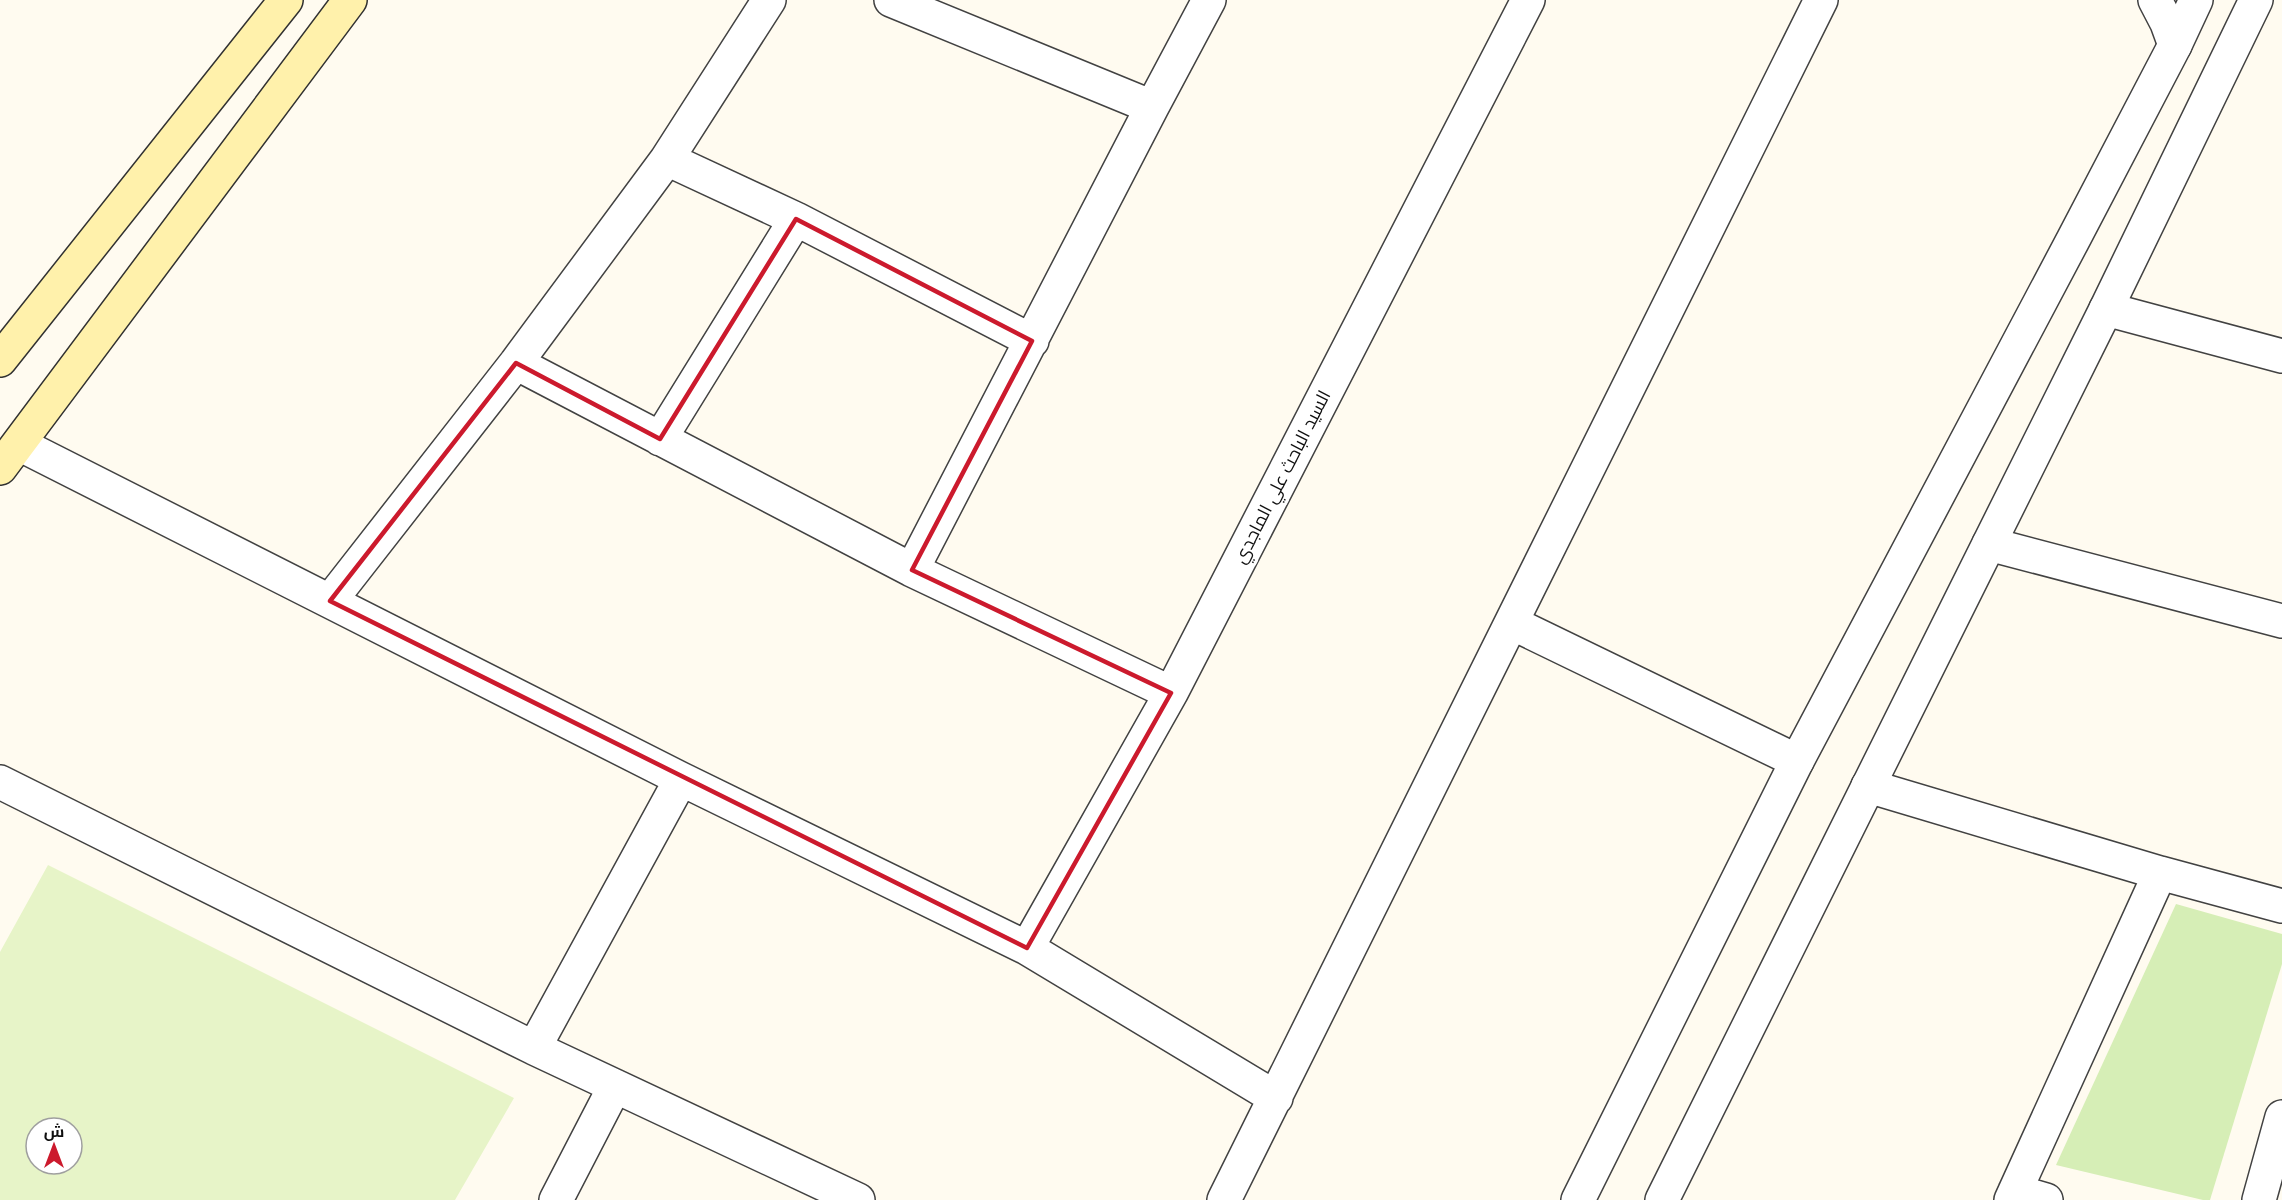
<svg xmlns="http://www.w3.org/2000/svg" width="2282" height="1200" font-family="'Roboto Serif',Cairo,serif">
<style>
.green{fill:#d6eeb6}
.pitch{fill:#e7f4c8;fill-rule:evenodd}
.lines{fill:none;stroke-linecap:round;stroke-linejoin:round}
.minor-casing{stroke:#424242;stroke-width:36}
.tertiary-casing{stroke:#424242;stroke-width:36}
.secondary-casing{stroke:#313131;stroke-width:36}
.minor{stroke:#fff;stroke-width:33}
.tertiary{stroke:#fff;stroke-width:33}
.secondary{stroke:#fff1ab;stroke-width:33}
.marked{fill:none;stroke:#cc1a2d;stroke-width:4.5;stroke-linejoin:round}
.labels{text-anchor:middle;stroke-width:6;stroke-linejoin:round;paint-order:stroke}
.street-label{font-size:18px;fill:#0f0f0f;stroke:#fff}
</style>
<rect width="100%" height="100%" fill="#fffbf0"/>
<path class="green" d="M2176 904 2282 934V964L2210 1200H2203L2056 1165Z"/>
<path class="pitch" d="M48 865 514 1098 455 1200H0V952ZM36 1128H72V1164H36Z"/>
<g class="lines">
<defs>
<path id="minor" d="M891 0 1152 107
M2155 0 2167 23 2175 45
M667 159 769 0
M2106 309 2282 356
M516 363 912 570 1171 693
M660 439 796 219
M19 444 681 779 1027 948 1276 1098
M1989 544 2282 621
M912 570 1152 107 1209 0
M330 601 516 363 667 159 796 219 1032 341
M1512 623 1797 761
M0 782 534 1048 858 1200
M1868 786 2160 873
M1027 948 1171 693 1528 0
M534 1048 681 779
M2015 1191 2046 1200
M556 1200 615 1086
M1224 1200 1821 0
M2011 1200 2160 873 2282 906
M2259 1200 2282 1117"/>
<path id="tertiary" d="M1578 1200 1797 761 2073 240 2175 45 2196 0
M1662 1200 2106 309 2256 0"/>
<path id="secondary" d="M0 360 286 0
M0 468 350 0"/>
</defs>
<use href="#minor" class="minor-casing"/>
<use href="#tertiary" class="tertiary-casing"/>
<use href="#secondary" class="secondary-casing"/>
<use href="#minor" class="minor"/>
<use href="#tertiary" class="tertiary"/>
<use href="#secondary" class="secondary"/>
</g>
<path class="marked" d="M796 219 1032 341 912 570 1171 693 1027 948 330 601 516 363 660 439Z"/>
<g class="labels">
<g class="street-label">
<text transform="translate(1282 477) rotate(-63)" y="6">السيد الباحث علي الماجدي</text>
</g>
</g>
<g transform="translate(54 1146)"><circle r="28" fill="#ffffff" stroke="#9f9f9f" stroke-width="1.5"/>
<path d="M0-4.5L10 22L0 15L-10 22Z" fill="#cc1a2d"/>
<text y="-9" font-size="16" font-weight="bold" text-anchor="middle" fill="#0f0f0f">ش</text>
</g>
</svg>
